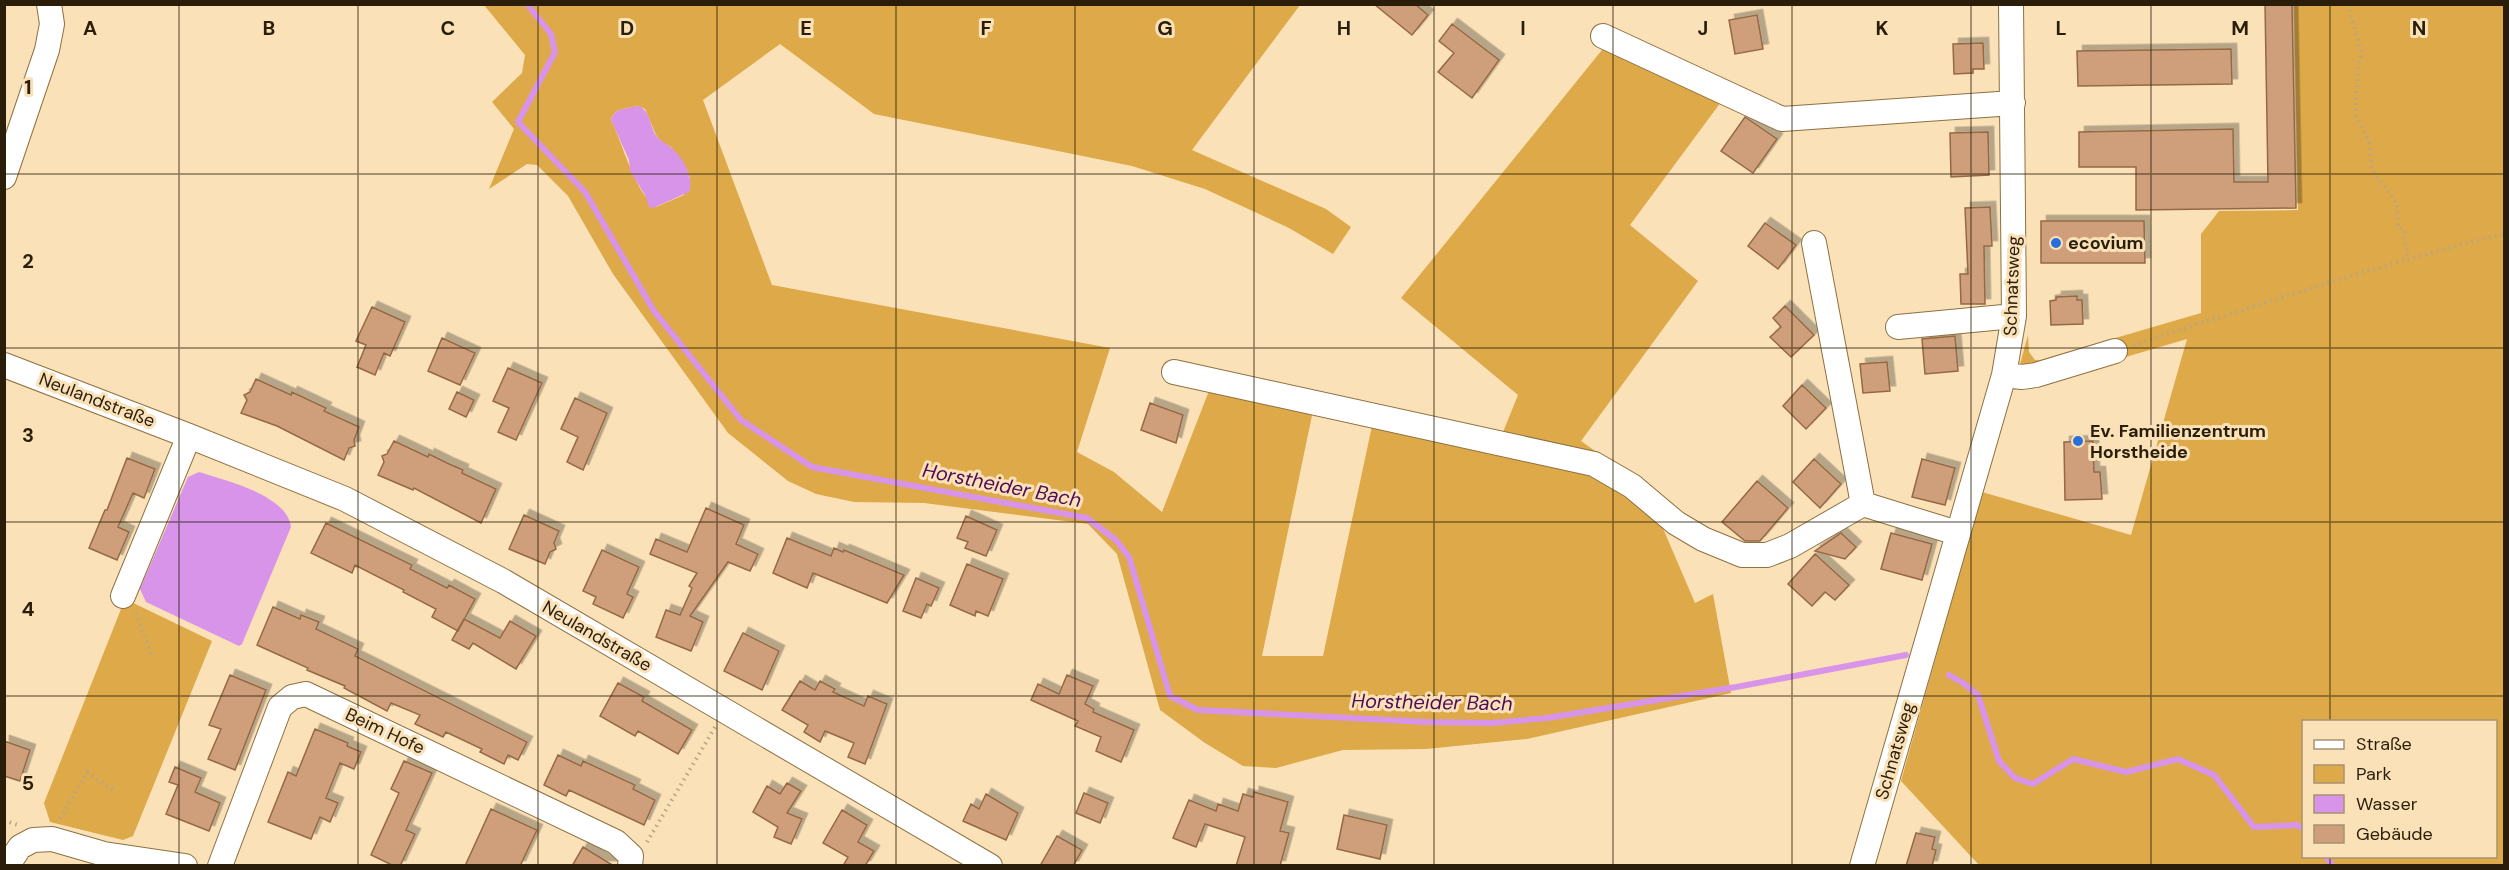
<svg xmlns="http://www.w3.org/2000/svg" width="2509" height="870" font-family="'DM Sans',sans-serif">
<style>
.green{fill:#dea948;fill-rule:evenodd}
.water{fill:#d894e9}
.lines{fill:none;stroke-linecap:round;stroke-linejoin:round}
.stream{stroke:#d894e9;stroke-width:6}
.building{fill:#ce9f7a;stroke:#956945;stroke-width:1.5;filter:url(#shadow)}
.minor-casing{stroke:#8e7141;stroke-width:26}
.path{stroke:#baa583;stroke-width:4;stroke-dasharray:1.5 4.5;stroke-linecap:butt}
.minor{stroke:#fff;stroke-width:24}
.grid{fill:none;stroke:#2a1e0a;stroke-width:1.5;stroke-opacity:0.55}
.poi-dot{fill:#296fdb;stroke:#fae1b8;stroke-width:2}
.labels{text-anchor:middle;stroke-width:6;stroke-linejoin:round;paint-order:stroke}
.poi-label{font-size:18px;font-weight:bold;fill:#2a1e0a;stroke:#fae1b8;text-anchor:start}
.street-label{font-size:18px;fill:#2a1e0a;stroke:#fae1b8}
.water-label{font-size:20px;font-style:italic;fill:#4c0c5a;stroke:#fae1b8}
.grid-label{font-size:20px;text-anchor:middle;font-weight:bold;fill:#2a1e0a;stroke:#fae1b8;stroke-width:6;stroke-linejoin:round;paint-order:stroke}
</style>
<defs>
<filter id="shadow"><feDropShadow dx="5.5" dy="-5.5" stdDeviation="0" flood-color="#0004"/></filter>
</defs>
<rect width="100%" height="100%" fill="#fae1b8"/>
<path class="green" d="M484 5H1300L1192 150 1326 209 1351 227 1333 254 1289 228 1205 189 1132 166 874 114 780 44 703 100 772 285 1110 348 1077 452 1114 472 1162 512 1212 383 1315 401 1262 656H1323L1373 421 1592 469 1659 519 1695 603 1713 594 1731 693 1527 739 1426 749 1343 750 1276 768 1243 766 1205 743 1160 710 1117 554 1088 524 924 503 854 502 816 494 788 481 728 433 613 274 568 196 537 165 527 164 489 189 514 129 492 102 522 73 525 55ZM639 106 645 109 656 135 662 142 671 147 690 177 684 195 656 207C635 193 623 144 611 120 613 108 629 108 639 106Z
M2294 5H2504V865H1979L1901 781 1982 492 2131 535 2187 339 2013 390 2028 335 2029 352 2035 360H2040L2201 313V234L2219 211 2298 210ZM2304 722H2496V856H2304Z
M1606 45 1721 102 1630 225 1698 281 1581 441 1619 468 1501 437 1518 395 1401 298Z
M125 599 212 641 133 836 123 840 50 822 44 803Z"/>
<path class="water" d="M639 106C649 110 650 124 655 134 659 140 664 142 669 146 682 155 695 178 689 192L653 208 649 207 645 195 630 171 629 160 611 120C613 108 629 108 639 106Z
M199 472C227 481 287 495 291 527L242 644 239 646 146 602 140 589 188 477Z"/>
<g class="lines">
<path class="stream" d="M527 4 551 34 555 52 518 122 585 192 654 311 741 420 812 467 1087 518 1116 540 1129 557 1170 696 1198 710 1427 722 1492 723 1547 718 1736 687 1906 655
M1949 675 1963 683 1978 695 1999 761 2015 778 2033 784 2073 759 2126 772 2178 759 2214 775 2254 827 2297 825 2304 829
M2325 856 2333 866"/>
</g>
<path class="building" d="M1374 4H1415L1428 15 1412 35Z
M2265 4H2292L2296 208 2136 210V167H2079V132L2233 129 2234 182H2268Z
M1757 15 1763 49 1735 54 1729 20Z
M1452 24 1499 60 1472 98 1438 72 1454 53 1439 41Z
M1983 43 1984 69H1973V73L1954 74 1953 44Z
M2231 49 2232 84 2078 86 2077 51Z
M1745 117 1777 139 1753 173 1721 151Z
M1988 132 1989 175 1951 177 1950 133Z
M1990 207 1992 246H1984L1985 304H1961L1960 274H1968L1965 208Z
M2041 221H2144L2145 263H2041Z
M1765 223 1796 245 1778 269 1748 246Z
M2077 296V300H2082L2083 324 2051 325 2050 301 2056 300V297Z
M1785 306 1814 335 1791 357 1770 337 1781 327 1773 318Z
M372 307 405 322 390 356 384 353 375 375 357 367 366 345 356 341Z
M1955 336 1958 371 1925 374 1922 339Z
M442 338 475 353 460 385 428 371Z
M1887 362 1890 391 1863 393 1860 364Z
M508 368 542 383 516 440 498 432 509 408 493 401Z
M256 379 291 395 292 392 326 408 324 411 359 427 354 440 355 446 349 448 344 460 277 426 241 413 247 400 244 395 250 392Z
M1802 385 1826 408 1806 429 1783 406Z
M457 392 474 400 466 417 449 409Z
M575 398 607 413 583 470 567 462 578 437 561 429Z
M1150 403 1183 415 1176 443 1141 430Z
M394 441 428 457 429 454 447 463 463 470 462 473 496 489 481 523 414 488 413 490 378 475 384 462 382 456 387 454Z
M2093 441 2094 472H2100L2102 499 2065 500 2064 442Z
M127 458 155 469 144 498 133 493 118 527 129 532 117 560 89 548 105 510H107Z
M1814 459 1841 484 1820 508 1793 482Z
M1922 459 1955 468 1945 505 1912 497Z
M1757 481 1788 508 1760 541H1745L1722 522Z
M706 508 744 525 736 544 758 554 750 571 728 562 690 616 703 622 691 651 656 637 666 610 680 615 692 588 689 586 697 573 650 554 656 539 687 552Z
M524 515 559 531 554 543 556 549 550 552 545 564 509 549Z
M966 516 997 530 986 556 965 548 968 542 957 538Z
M326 523 412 565 410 569 447 588 449 585 475 599 458 631 432 617 436 609 403 592 404 590 355 565 352 573 311 553Z
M1841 533 1856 547 1845 559 1815 551Z
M1891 533 1932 544 1922 580 1881 569Z
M787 538 831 556 834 548 843 552 844 550 904 575 887 603 813 573 807 588 773 573Z
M602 550 639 567 627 594 633 597 623 618 593 604 596 597 583 591Z
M1815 554 1849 585 1835 600 1825 592 1812 606 1788 584Z
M967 564 1003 579 988 616 976 611 975 616 950 605Z
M916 578 939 588 931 606 927 604 921 618 903 611Z
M273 607 300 619 301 615 319 622 316 629 358 649 355 656 527 742 518 760 508 755 504 764 480 752 482 749 446 732 443 737 415 724 420 715 391 703 387 711 344 688 345 686 307 670 308 668 257 645Z
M464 619 500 638 510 621 536 636 516 669 473 643 469 649 452 640Z
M743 633 779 651 762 690 724 671Z
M230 675 266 690 235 770 208 759 221 729 209 725Z
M1067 675 1093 686 1085 704 1094 709 1093 712 1134 730 1121 762 1096 751 1101 737 1075 726 1078 721 1031 700 1038 684 1059 694Z
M800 681 815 690 820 681 835 689 833 692 864 706 868 696 887 704 865 764 848 757 854 743 825 731 820 742 804 732 808 725 782 710Z
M618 683 644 697 642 701 692 730 678 754 638 731 635 736 600 716Z
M315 729 348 743 347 746 361 752 354 769 340 763 326 798 338 803 330 822 320 817 311 839 268 822 288 772 296 776Z
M4 741 30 750 20 781 4 776Z
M558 755 581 766 583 761 635 785 633 789 655 800 644 825 569 790 566 796 544 785Z
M404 761 432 773 406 830 415 834 400 866H394L371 855 399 793 391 789Z
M175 767 201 778 195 792 220 803 209 831 166 814 178 785 169 782Z
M787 783 801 791 787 813 802 819 791 844 774 837 778 827 753 812 767 786 780 794Z
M1254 792 1288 802 1280 831 1289 833 1280 866H1236L1245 837 1205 824 1196 847 1173 838 1189 800 1216 811 1218 804 1238 811 1243 794 1253 797Z
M1084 793 1108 803 1100 823 1076 813Z
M986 794 1018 813 1006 840 963 821 971 804 979 809Z
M491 809 537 830 520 866H465Z
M842 810 867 825 858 842 874 851 865 866H843L848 857 823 843Z
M1344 815 1387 825 1380 859 1337 849Z
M1916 833 1935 837 1932 849 1936 850 1932 866H1906Z
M1057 836 1082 850 1073 866H1040Z
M583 847 614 866H572Z"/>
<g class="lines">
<defs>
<path id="minor" d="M1603 36 1782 119 2013 103
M4 177 47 50 52 24 49 4
M1814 243 1863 504
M1898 327 2014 316
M4 365 189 436 345 499 503 581 990 866
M1174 372 1594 464 1632 486 1676 523 1703 539 1742 555H1767L1790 546 1863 504 1957 533
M2004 375 2022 377 2036 375 2115 351
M123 596 189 436
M7 866 20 847 33 840 52 839 104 854 185 866
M220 866 280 707 292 697 306 694 616 842 631 856 630 866
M1862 866 2004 375 2014 316 2011 4"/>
</defs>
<use href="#minor" class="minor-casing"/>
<path class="path" d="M2348 4 2362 53 2358 65 2356 116 2369 141 2372 170 2397 203 2398 227 2405 231 2403 239 2407 247V259
M2133 345C2256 306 2379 264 2504 234
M136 613 152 656
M60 819 87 772 113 790
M4 820 18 825
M647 842 715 727"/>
<use href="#minor" class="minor"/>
</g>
<path class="grid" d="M179 4V866M358 4V866M538 4V866M717 4V866M896 4V866M1075 4V866M1254 4V866M1434 4V866M1613 4V866M1792 4V866M1971 4V866M2151 4V866M2330 4V722M4 174H2504M4 348H2504M4 522H2504M4 696H2504M2330 856V866"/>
<g class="poi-dot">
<circle cx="2056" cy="243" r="6"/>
<circle cx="2078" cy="441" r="6"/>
</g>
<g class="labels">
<g class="poi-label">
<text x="2068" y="249">ecovium</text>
<text x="2090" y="437">Ev. Familienzentrum<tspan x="2090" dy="21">Horstheide</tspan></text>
</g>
<g class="street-label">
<text transform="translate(2012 286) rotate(-88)" y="6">Schnatsweg</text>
<text transform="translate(97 400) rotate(21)" y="6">Neulandstraße</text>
<text transform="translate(597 636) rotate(30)" y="6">Neulandstraße</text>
<text transform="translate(385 731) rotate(25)" y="6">Beim Hofe</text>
<text transform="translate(1895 751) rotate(-74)" y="6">Schnatsweg</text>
</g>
<g class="water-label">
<text transform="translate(1002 485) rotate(11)" y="7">Horstheider Bach</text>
<text transform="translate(1432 702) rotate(1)" y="7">Horstheider Bach</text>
</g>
</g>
<g class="grid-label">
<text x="90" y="35">A</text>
<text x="269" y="35">B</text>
<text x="448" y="35">C</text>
<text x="627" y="35">D</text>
<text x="806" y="35">E</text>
<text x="986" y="35">F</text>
<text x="1165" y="35">G</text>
<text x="1344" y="35">H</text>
<text x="1523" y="35">I</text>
<text x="1703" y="35">J</text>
<text x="1882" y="35">K</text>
<text x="2061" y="35">L</text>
<text x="2240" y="35">M</text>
<text x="2419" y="35">N</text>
<text x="28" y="94">1</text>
<text x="28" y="268">2</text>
<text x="28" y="442">3</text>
<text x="28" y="616">4</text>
<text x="28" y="790">5</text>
</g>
<rect width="2509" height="870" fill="none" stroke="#2a1e0a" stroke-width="12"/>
<rect x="2302" y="720" width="195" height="138" fill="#fae1b8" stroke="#a79372" stroke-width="1.5"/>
<rect x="2314" y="740" width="30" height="9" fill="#ffffff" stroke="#a79372" stroke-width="1.5"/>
<text x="2356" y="750" font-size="18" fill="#2a1e0a">Straße</text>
<rect x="2314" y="765" width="30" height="18" fill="#dea948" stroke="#a79372" stroke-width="1.5"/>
<text x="2356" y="780" font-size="18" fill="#2a1e0a">Park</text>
<rect x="2314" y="795" width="30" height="18" fill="#d894e9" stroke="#a79372" stroke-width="1.5"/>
<text x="2356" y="810" font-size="18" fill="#2a1e0a">Wasser</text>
<rect x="2314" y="825" width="30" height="18" fill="#ce9f7a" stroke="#a79372" stroke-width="1.5"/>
<text x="2356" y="840" font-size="18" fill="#2a1e0a">Gebäude</text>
</svg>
